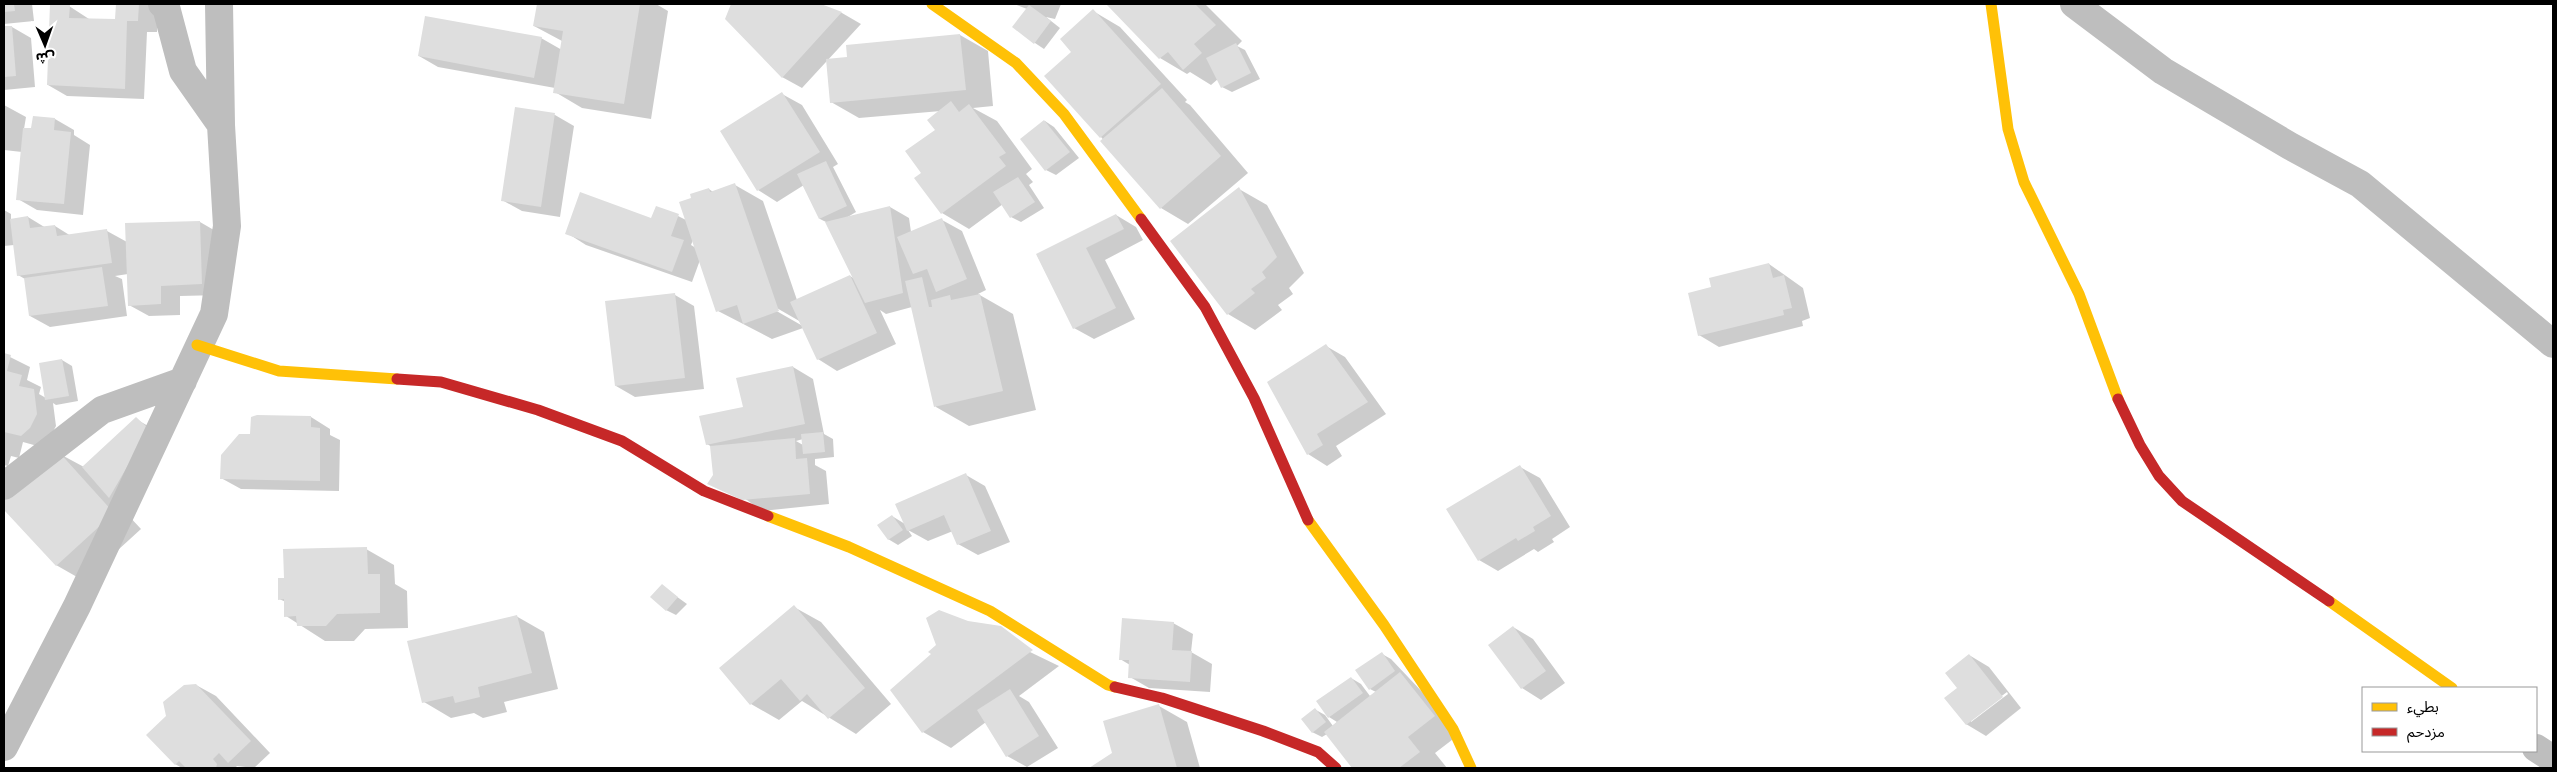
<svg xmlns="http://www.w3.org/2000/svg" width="2557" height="772" font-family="'Titillium Web','Noto Sans Arabic',sans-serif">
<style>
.shadow{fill:#0003;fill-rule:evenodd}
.building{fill:#dedede}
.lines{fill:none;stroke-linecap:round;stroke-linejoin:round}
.street{stroke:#bebebe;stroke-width:28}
.slow{stroke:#ffc107;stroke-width:11}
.jam{stroke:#c62828;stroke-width:11}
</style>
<rect width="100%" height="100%" fill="#fff"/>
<path class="shadow" d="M4 4H32L34 21 4 24Z
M117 4H152L158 7 157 32H147L144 99 67 96 48 85 69 6 89 19 117 20Z
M538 4H656L668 11 651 119 582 108 555 92V88L438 67 419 56 541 38 562 50V41L534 26Z
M732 4H817L842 13 861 24 802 88 782 77 726 19Z
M1014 4H1061L1055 19 1046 17 1060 28 1044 49 1035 43 1027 9Z
M1108 4H1205L1242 41 1237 46 1245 50 1260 79 1232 92 1222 87 1218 79 1211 85 1190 72 1187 74 1160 58Z
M1093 11 1120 27 1187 100 1185 102 1190 105 1248 173 1188 224 1161 208 1101 137Z
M12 27 31 38 35 87 4 90V28Z
M960 35 988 51 993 106 973 108 997 121 1032 169 1026 174 1033 182 1029 185 1044 208 1021 222 1011 217 1003 204 969 229 942 213 922 173 941 111 859 118 831 102 849 58Z
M782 94 802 105 838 164 833 167 856 212 846 218 890 207 909 218 911 232 942 220 962 231 986 290 978 294 1013 314 1036 410 969 426 936 407 912 307 886 314 880 310 896 344 837 371 818 359 803 328 772 339 718 311 700 260 692 282 586 245 567 233 678 216 686 220 692 199 709 189 713 192 735 185 763 201 797 300 850 276 855 279 826 222 820 219 804 185 777 202 758 190ZM693 240 696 248 691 245ZM775 307 801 322V325L773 309Z
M4 105 26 117 24 129H33L55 119 74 130V135L90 145 83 215 37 210 18 199 22 152 4 150Z
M516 109 555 115 574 126 560 217 522 211 502 200Z
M1045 121 1054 127 1079 158 1056 175 1046 170Z
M1239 189 1267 205 1304 273 1289 288 1293 294 1278 305 1282 310 1255 330 1228 314Z
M4 210 11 214V220L28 217 46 228 55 226 71 236 107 231 127 242 200 222 219 233 221 295 180 296V315L149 316 129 305 128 274 115 276 122 279 127 316 50 327 30 316 25 279 18 275 14 245 4 246Z
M1116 215 1136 227 1143 240 1105 260 1135 319 1094 339 1074 328 1037 255Z
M1769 264 1803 288 1810 318 1802 321 1803 326 1719 347 1699 335 1713 288Z
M675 295 694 306 704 389 635 397 616 386Z
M1326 346 1345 357 1386 414 1336 446 1342 456 1327 466 1308 454Z
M4 354 30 367 27 380 41 387 39 394 46 398 62 360 72 366 78 401 56 405 53 403 56 426 49 439 41 447 23 442 19 458 11 456 8 466 4 465Z
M793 367 813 379 824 434 833 439 834 457 815 459V465L826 471 829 504 762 511 714 476 712 447 707 444ZM803 439V445L796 441Z
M311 417 330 429V435L340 440 339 491 241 489 221 478 252 435Z
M136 419 155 430 115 501 141 529 84 581 56 565 4 508V502L58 453 84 467Z
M1520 467 1540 478 1570 527 1552 539 1554 542 1538 552 1534 549 1498 571 1479 560Z
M966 475 985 486 1010 542 978 555 958 544 953 531 928 541 908 530 912 536 898 545 888 539 892 516 905 524Z
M366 549 394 565 395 584 407 591 408 628 365 629 354 641H325L286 616V602L279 599 285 579Z
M662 586 687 604 676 615 666 610Z
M794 607 821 622 891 704 856 734 802 701 779 720 751 704 721 669Z
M516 616 544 632 558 689 504 702 507 712 483 718 474 713 451 718 424 702Z
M968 622 1059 666 1019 696 1029 702 1058 748 1027 767 1007 756 986 722 951 748 923 732 892 690Z
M1173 623 1193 634 1191 652 1212 664 1210 692 1149 688 1130 677V665L1120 659Z
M1513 627 1533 639 1565 683 1541 700 1522 688 1490 645Z
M1382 654 1391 659 1461 733 1435 753 1447 768H1354L1327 734 1322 737 1312 732 1316 710 1325 715 1333 726 1337 722 1329 717 1318 702 1351 678 1361 684 1370 696 1376 692 1370 689Z
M1969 655 1989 667 2021 708 1986 736 1966 724 1958 689ZM2007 692 2008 694 1971 722V719Z
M196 685 216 696 270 753 254 768 237 766 235 768H182L175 764 168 717Z
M1159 706 1187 722 1200 768H1092L1114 754Z"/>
<path class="building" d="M4 4H14L15 11 4 12Z
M50 4 70 5 69 18 115 19 116 4H139L138 21H127L125 89 47 85Z
M537 4H640L624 104 553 93 563 31 533 26Z
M731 4H821L842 12 782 78 725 19Z
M1106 4H1195L1216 25 1194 44 1202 53 1183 70 1168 52 1159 59Z
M1029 5 1051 21 1034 44 1012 27Z
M1093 9 1161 84 1100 138 1044 76 1071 52 1060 39Z
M425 16 542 37 534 78 418 56Z
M4 26H12L16 76 4 77Z
M960 34 966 90 830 103 826 59 847 57 846 45Z
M1236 43 1251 73 1221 88 1206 58Z
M1162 88 1221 156 1160 209 1100 141Z
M782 92 820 152 757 191 720 131Z
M951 101 959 112 969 104 1006 153 999 157 1006 166 941 214 914 178 921 173 905 151 935 130 927 120Z
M515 107 555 113 541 207 501 201Z
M33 116 55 118 54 130 71 132 64 204 16 200 23 128H31Z
M1044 120 1070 152 1045 171 1020 139Z
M826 161 847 206 819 219 797 174Z
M1018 177 1035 202 1010 218 993 192Z
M735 183 779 311 743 324 737 305 716 312 679 202 691 198 690 194 709 188 710 192Z
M1239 187 1277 257 1262 272 1266 278 1251 289 1255 293 1227 315 1170 241Z
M580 192 651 218 656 206 679 214 671 236 684 240 672 272 565 234Z
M890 206 903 293 865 303 825 222Z
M1116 214 1124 229 1086 248 1116 308 1073 329 1036 254Z
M28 216 30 228 55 225 57 236 107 229 112 263 17 276 10 219Z
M942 218 967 279 936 292 927 269 913 274 897 237Z
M200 221 202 284 161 286V304L128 306 125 223Z
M1769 263 1773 278 1784 275 1792 308 1783 310 1784 315 1698 336 1688 293 1711 287 1709 278Z
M102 267 108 306 29 316 24 278Z
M850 275 877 333 817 360 790 302Z
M922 277 929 307H932L931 300 950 295 951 300 980 294 1003 391 934 407 905 281Z
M675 293 685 378 615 386 605 301Z
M1326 344 1368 402 1317 434 1323 445 1307 455 1267 382Z
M4 353 11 355 7 371 22 375 19 386 34 389 37 414 30 428 21 436 4 432Z
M62 359 69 396 45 400 39 363Z
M793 366 805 424 706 445 699 416 743 407 736 378Z
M257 415 311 416V427L320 428V481L220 479 221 455 239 434H250L251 417Z
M136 417 149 429 109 498 82 467Z
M823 432 825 452 803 454 801 434Z
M795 438 796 459 807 458 810 494 742 500 707 484 713 475 710 446Z
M58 451 114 513 56 566 4 510V500Z
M1520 465 1551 516 1533 527 1535 531 1518 541 1516 538 1478 561 1446 509Z
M966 473 991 531 957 545 944 515 907 531 895 504Z
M892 515 903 530 888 540 877 525Z
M367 547 368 574H380V613L337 614 326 626H297L296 616 284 617V599L278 600V578H284L283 549Z
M662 584 678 597 666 611 650 597Z
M794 605 865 688 828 719 807 694 800 701 781 679 750 705 719 668Z
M939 610 968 621 1001 626 1033 650 922 733 890 690 931 654 928 652 936 645 926 618Z
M517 615 532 673 478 687 480 697 455 703 453 696 422 703 407 641Z
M1122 618 1174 622 1172 650 1192 651 1190 682 1128 678 1129 660H1119Z
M1513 626 1546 671 1521 689 1488 645Z
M1382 652 1395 671 1369 690 1355 670Z
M1969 654 2003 697 1966 725 1944 698 1957 688 1945 673Z
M1400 672 1435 716 1408 737 1420 752 1399 768H1352L1324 732Z
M1351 677 1363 693 1328 718 1316 701Z
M196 684 251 741 228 763 219 753 213 759 217 764 216 768H186L179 761 175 765 146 735 166 716 163 702 184 685Z
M1010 689 1039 736 1006 757 977 710Z
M1159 704 1177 768H1089L1112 753 1103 721Z
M1315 708 1326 722 1312 733 1301 719Z"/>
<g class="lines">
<path class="street" d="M162 4 166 7 183 71 221 125
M2074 4 2163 71 2290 146 2360 184 2553 344
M4 486 102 410 183 381
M4 747 77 606 214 314 227 226 221 125 219 4
M2536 748 2553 759"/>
<path class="slow" d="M932 4 1016 63 1064 114 1141 219
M1991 4 2008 129 2024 182 2079 294 2118 399
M197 345 279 371 397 379
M768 516 849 547 990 611 1108 685 1115 687
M1308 520 1384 625 1453 729 1471 768
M2329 601 2452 688"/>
<path class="jam" d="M1141 219 1205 307 1254 398 1308 520
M397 379 441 382 538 410 622 441 704 491 768 516
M2118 399 2140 445 2159 476 2182 501 2329 601
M1115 687 1162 698 1263 731 1318 752 1336 768"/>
</g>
<rect width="2557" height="772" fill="none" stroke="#000000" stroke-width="10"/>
<rect x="2362" y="687" width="175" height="65" fill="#ffffff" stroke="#999999"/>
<rect x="2372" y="703" width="25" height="8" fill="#ffc107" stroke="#999999"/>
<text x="2407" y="712" font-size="15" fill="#000000">بطيء</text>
<rect x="2372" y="728" width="25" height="8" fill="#c62828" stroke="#999999"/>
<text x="2407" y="737" font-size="15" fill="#000000">مزدحم</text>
<g transform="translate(45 45) rotate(178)" stroke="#ffffff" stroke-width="4" paint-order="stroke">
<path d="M0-4L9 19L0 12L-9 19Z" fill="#000000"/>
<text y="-8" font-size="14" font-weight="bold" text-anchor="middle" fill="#000000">ش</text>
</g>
</svg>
